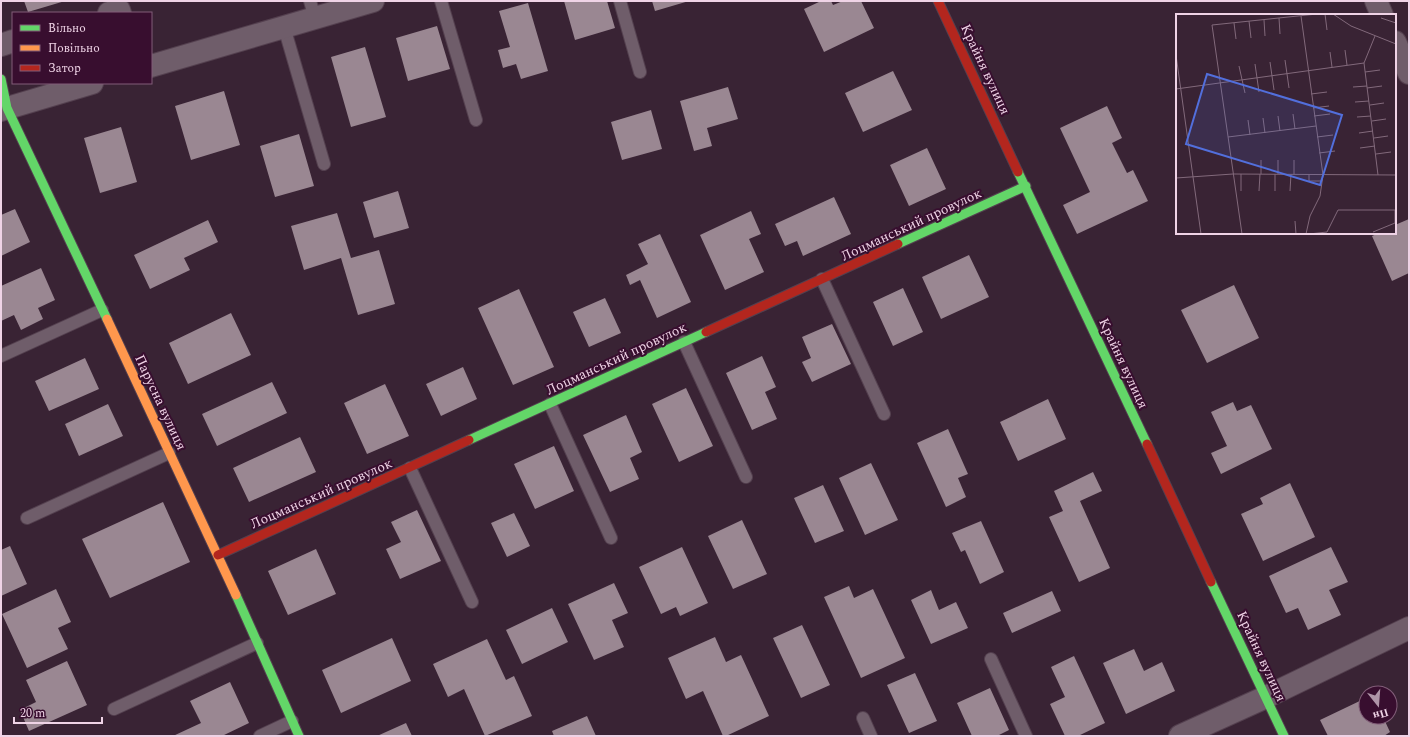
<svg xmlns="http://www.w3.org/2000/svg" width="1410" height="737" font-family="Spectral,serif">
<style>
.building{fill:#9a8792}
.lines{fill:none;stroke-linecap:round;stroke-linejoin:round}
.lane-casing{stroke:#54404f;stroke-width:14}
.street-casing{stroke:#54404f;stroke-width:24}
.fast-casing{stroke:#54404f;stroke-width:11}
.slow-casing{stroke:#54404f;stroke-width:11}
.jam-casing{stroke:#54404f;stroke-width:11}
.lane{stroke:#6f5d6a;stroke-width:12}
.street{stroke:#6f5d6a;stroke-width:22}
.fast{stroke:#63d668;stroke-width:9}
.slow{stroke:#ff974d;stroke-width:9}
.jam{stroke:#b3261e;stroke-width:9}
.labels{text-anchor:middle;stroke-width:4;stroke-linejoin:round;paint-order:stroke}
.street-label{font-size:14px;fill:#efd3e6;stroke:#380e2f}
.inset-road{fill:none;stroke:#82697b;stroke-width:1}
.view{fill:#526fdc;fill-opacity:0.15;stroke:#526fdc;stroke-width:2}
.inset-edge{fill:none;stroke:#efd3e6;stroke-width:2}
</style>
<rect width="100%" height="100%" fill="#392334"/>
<path class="building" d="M24 1H65L28 12Z
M564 1H607L615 28 575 40Z
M652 1H689L655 11Z
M821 1H831L833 5 843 1H861L874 28 824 52 804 9Z
M528 3 548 71 521 79 516 64 503 68 498 50 510 47 499 11Z
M437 26 450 69 408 81 396 38Z
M365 47 386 117 351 127 331 57Z
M893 71 912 110 863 132 845 93Z
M728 87 738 119 707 128 712 146 694 151 680 101Z
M224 91 240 145 191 160 175 106Z
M1107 106 1122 138 1112 143 1127 173 1133 170 1148 201 1077 234 1063 205 1090 192 1060 128Z
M651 110 662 149 622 160 611 122Z
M121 127 137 182 100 193 84 138Z
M299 134 314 186 275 197 260 146Z
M927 148 946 189 909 206 890 165Z
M398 191 409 228 374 238 363 202Z
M834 197 851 234 803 256 797 241 785 246 775 224Z
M15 209 30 242 1 256V215Z
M751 211 761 234 749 239 764 272 725 290 700 235Z
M337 213 351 258 379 250 395 304 358 315 341 258 304 270 291 226Z
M1409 219V273L1392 281 1372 236 1379 233H1395V225Z
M208 220 218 242 184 258 190 270 150 289 134 255Z
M660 234 691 302 657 318 640 280 630 285 626 275 648 264 638 244Z
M969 255 989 297 941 319 922 277Z
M41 268 55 300 38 308 43 319 21 330 14 315 1 321V286Z
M1234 285 1259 338 1207 363 1181 310Z
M903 288 923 332 893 346 873 302Z
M519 289 554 367 513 385 478 308Z
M605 298 621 333 589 347 573 312Z
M231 313 251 355 188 384 169 343Z
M832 324 851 364 812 382 802 362 811 358 802 337Z
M762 356 776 387 765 392 777 419 752 430 726 373Z
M85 358 99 389 49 411 35 381Z
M463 367 477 399 441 416 426 384Z
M272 382 287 413 217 446 202 414Z
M385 384 409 436 367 454 344 403Z
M686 388 713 446 679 462 652 404Z
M1048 399 1066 439 1018 461 1000 422Z
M1233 402 1237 411 1251 405 1272 449 1221 474 1211 453 1227 446 1211 412Z
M108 404 123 436 79 456 65 424Z
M626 415 642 452 630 458 639 479 610 492 583 435Z
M948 429 968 474 958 478 966 497 946 507 917 443Z
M300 437 316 472 249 502 233 468Z
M554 446 574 491 535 509 514 464Z
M871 463 898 520 865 535 839 478Z
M1093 472 1102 491 1080 501 1110 568 1079 582 1049 517 1063 511 1054 491Z
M1290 483 1315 537 1263 561 1241 514 1263 504 1260 498Z
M823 485 844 531 815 543 794 498Z
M163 502 190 562 110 598 82 539Z
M417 510 441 561 400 579 386 549 401 542 391 522Z
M514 513 530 546 507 557 491 523Z
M742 520 767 574 733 589 708 536Z
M981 521 1004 572 980 584 965 550 961 552 952 533Z
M10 546 27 584 1 596V550Z
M682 547 708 603 680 616 676 607 661 614 639 567Z
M1331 547 1348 582 1329 590 1341 615 1308 630 1298 608 1286 613 1269 576Z
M316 549 336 594 288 615 268 571Z
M614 583 628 613 612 620 624 647 594 660 568 604Z
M849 586 854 598 873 589 905 658 861 678 824 597Z
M56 589 71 622 58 628 68 649 27 668 2 614Z
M931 590 939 610 956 602 968 628 931 644 911 600Z
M1052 591 1061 611 1012 633 1003 613Z
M552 608 568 642 522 664 506 630Z
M802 625 830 685 801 698 773 638Z
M715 637 726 662 741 655 769 716 726 736H723L703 691 686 699 668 658Z
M392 638 411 681 341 713 322 670Z
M487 639 506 680 514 676 532 716 485 736 464 689 448 697 433 664Z
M1134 649 1144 671 1162 662 1175 691 1126 714 1103 663Z
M1074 656 1105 723 1078 736H1065L1050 704 1065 697 1051 667Z
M67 661 87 705 29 731 20 710 36 702 26 680Z
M915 673 937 721 909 733 887 685Z
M230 682 249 723 222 736H173L201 723 190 701Z
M990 688 1009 730 997 736H972L957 703Z
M1366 698V717H1383L1390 732 1384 736H1328L1320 720Z
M587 716 596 736H554L552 731Z
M406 723 412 736H377Z"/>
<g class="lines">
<defs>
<path id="lane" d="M310 1 315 18
M441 1 476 120
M620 1 640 72
M284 27 324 164
M822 279 884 414
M684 342 746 477
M1 356 102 310
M550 404 611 538
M410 468 472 602
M27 518 169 453
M991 659 1026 736
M114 709 257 643
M863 718 871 736
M260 736 292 721"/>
<path id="street" d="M1376 1 1382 15
M109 13 119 10 120 13
M1395 42 1409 73
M1 45 13 41
M151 66 373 1
M1 110 92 83
M1180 736 1266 697 1409 628"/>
<path id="fast" d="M1 79 7 108 107 319
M1018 172 1147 444
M898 244 1026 186
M469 440 706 332
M1211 582 1284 736
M236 595 299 736"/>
<path id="slow" d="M107 319 236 595"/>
<path id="jam" d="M938 1 1018 172
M706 332 898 244
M1147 444 1211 582
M218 555 469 440"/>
</defs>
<use href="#lane" class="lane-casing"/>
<use href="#street" class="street-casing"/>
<use href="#fast" class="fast-casing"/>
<use href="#slow" class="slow-casing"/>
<use href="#jam" class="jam-casing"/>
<use href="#lane" class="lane"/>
<use href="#street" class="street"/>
<use href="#fast" class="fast"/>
<use href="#slow" class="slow"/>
<use href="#jam" class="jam"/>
</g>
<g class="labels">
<g class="street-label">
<text transform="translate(986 69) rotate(65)" y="5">Крайня вулиця</text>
<text transform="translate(911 224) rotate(-25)" y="5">Лоцманський провулок</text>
<text transform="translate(616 358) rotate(-25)" y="5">Лоцманський провулок</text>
<text transform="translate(1124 363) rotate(65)" y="5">Крайня вулиця</text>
<text transform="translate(161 402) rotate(65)" y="5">Парусна вулиця</text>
<text transform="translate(321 493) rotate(-24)" y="5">Лоцманський провулок</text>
<text transform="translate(1262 656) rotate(65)" y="5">Крайня вулиця</text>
</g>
</g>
<g transform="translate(1176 14)">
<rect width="220" height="220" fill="#392334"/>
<path class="inset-road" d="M149 0 151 16M157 0 175 12 220 30M125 2 147 161 144 182 134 202 130 220M103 4 104 20M205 4 220 9M88 6 89 22M73 7 75 24M58 9 60 25M199 22 188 49 202 161M169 36 171 51M154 38 156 53M0 41 25 220M109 46 113 74M94 48 98 76M79 50 83 78M63 52 69 79M189 58 204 56M177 73 191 72M191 74 206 72M0 75 188 49M135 80 151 78M179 88 193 87M194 91 208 89M137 94 153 92M117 100 119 115M102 102 104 117M138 102 154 100M181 103 195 102M87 104 89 119M72 106 74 121M196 107 210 105M183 119 197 117M52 123 140 112M141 123 157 121M198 124 212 122M184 134 199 132M143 139 159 137M200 140 215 138M85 160V146M102 160V146M118 160V146M133 160V167H146M0 164 57 160 220 161M65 177V160M83 177 84 160M99 177V160M114 177 115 160M119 207 120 220M197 218 219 209V196M66 220 36 11 141 0M133 220 151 218 162 196H220"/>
<path class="view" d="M31 60 166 101 144 171 10 130Z"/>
<rect width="220" height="220" class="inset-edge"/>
</g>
<rect width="1410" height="737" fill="none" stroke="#efd3e6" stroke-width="4"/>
<rect x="12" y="12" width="140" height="72" fill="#380e2f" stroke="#815d78"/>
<rect x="20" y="25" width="20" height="6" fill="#63d668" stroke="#815d78"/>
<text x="48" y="32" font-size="12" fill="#efd3e6">Вільно</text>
<rect x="20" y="45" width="20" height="6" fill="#ff974d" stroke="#815d78"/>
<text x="48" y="52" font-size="12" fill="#efd3e6">Повільно</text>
<rect x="20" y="65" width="20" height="6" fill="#b3261e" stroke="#815d78"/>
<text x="48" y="72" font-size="12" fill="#efd3e6">Затор</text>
<g transform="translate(1378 705) rotate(163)"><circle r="19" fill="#380e2f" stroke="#815d78"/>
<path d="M0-3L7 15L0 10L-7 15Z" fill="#af95a8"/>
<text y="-6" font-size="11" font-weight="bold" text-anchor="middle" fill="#efd3e6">Пн</text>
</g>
<path d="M14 717v6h88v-6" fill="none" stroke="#efd3e6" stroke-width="2"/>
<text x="20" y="717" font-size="12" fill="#efd3e6" stroke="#380e2f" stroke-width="3" paint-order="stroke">20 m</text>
</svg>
